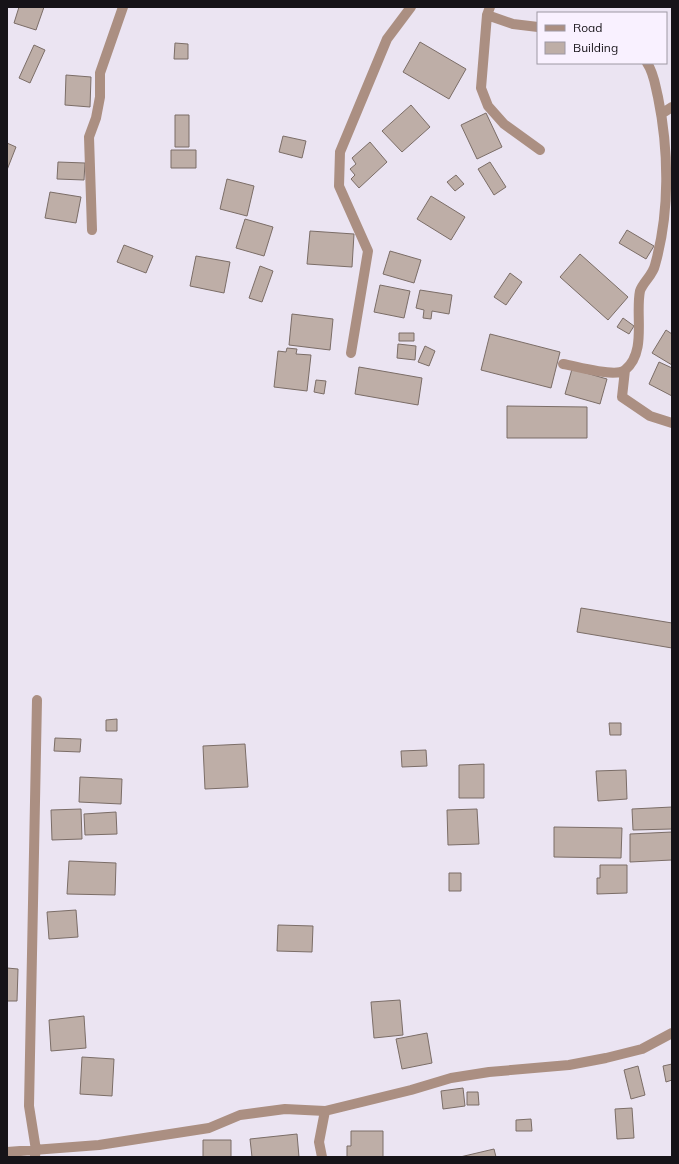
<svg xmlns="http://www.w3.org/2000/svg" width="679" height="1164" font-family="Mulish,sans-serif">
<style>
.building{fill:#beaea7;stroke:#7b6d67}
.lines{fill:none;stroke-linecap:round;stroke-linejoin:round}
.minor{stroke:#ab8f82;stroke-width:10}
</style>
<rect width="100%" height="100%" fill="#ebe4f2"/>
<path class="building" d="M19 7H44L36 30 14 23Z
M420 42 466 69 449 99 403 72Z
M175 43 188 44V59H174Z
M34 45 45 50 30 83 19 78Z
M66 75 91 77 90 107 65 105Z
M411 105 430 127 402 152 382 131Z
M486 113 502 147 477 159 461 125Z
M175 115H189V147H175Z
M283 136 306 141 302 158 279 152Z
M370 142 387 162 359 188 351 179 355 175 350 169 356 164 352 158Z
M7 143 16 147 7 170Z
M171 150H196V168H171Z
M58 162 85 163 84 180 57 179Z
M490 162 506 187 494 195 478 169Z
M456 175 464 184 455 191 447 182Z
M227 179 254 186 247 216 220 209Z
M50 192 81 197 76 223 45 218Z
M431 196 465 217 451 240 417 219Z
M245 219 273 227 264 256 236 248Z
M627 230 654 246 646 259 619 243Z
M310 231 354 234 352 267 307 264Z
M124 245 153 256 146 273 117 262Z
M390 251 421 260 414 283 383 274Z
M580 254 628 297 608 320 560 277Z
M196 256 230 262 224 293 190 286Z
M260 266 273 271 262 302 249 298Z
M510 273 522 282 506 305 494 297Z
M380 285 410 291 404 318 374 312Z
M420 290 452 295 449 314 432 311 431 319 423 318 424 310 416 308Z
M292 314 333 319 330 350 289 345Z
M623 318 634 326 629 334 617 327Z
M666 330 672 334V365L652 353Z
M399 333H414V341H399Z
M490 334 560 352 551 388 481 370Z
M398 344 416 346 415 360 397 358Z
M425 346 435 351 429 366 418 362Z
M287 348 297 349 296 354 311 355 307 391 274 387 278 351 286 352Z
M659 362 672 368V396L649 384Z
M359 367 422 378 418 405 355 394Z
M572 369 607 379 600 404 565 394Z
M316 380 326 381 324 394 314 392Z
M507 406 587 407V438H507Z
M581 608 672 623V648L577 632Z
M117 719V731H106V720Z
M609 723H621V735H610Z
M55 738 81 739 80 752 54 751Z
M245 744 248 787 205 789 203 746Z
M426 750 427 766 402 767 401 751Z
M484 764V798H459V765Z
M626 770 627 799 598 801 596 771Z
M80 777 122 779 121 804 79 802Z
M672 807V829L633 830 632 809Z
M81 809 82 839 52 840 51 810Z
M477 809 479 844 448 845 447 810Z
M116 812 117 834 85 835 84 814Z
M554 827 622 828 621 858 554 857Z
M672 832V860L630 862V834Z
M69 861 116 863 115 895 67 894Z
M600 865H627V893L597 894V878H600Z
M449 873H461V891H449Z
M76 910 78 937 49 939 47 912Z
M278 925 313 926 312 952 277 951Z
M7 968 18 969 17 1001H7Z
M400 1000 403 1035 374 1038 371 1002Z
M84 1016 86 1048 51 1051 49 1020Z
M427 1033 432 1063 402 1069 396 1039Z
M82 1057 114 1059 112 1096 80 1094Z
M672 1064V1080L666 1082 663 1066Z
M638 1066 645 1095 631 1099 624 1070Z
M463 1088 465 1106 443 1109 441 1091Z
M467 1092H478L479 1105H467Z
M632 1108 634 1138 617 1139 615 1109Z
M531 1119 532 1131H516V1120Z
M351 1131H383V1157H347V1146H351Z
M297 1134 299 1157H252L250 1139Z
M203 1140H231V1157H203Z
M494 1149 496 1157H460Z"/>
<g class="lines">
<path class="minor" d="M490 7 487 15 481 88 488 106 504 124 540 150
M487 15 513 24 538 27
M661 114 672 107
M92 230 89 137 96 118 100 97V73L123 7
M351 353 368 251 339 186 340 152 387 39 411 7
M563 364C576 366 615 378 625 370 647 352 635 315 640 291 643 282 653 275 655 265 670 212 669 151 658 97 655 85 654 73 647 63
M625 370 622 397 650 416 672 423
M7 1152 99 1145 209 1128 240 1115 285 1109 325 1111 411 1090 451 1078 489 1072 569 1065 606 1058 642 1049 672 1033
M35 1156 36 1150 29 1106 37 700
M322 1157 319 1142 325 1111"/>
</g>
<rect width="679" height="1164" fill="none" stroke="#161318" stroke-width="16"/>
<rect x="537" y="12" width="130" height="52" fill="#f9f1ff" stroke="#9e98a3"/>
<rect x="545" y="25" width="20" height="6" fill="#ab8f82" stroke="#9e98a3"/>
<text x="573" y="32" font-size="12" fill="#161318">Road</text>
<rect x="545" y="42" width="20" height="12" fill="#beaea7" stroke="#9e98a3"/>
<text x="573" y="52" font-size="12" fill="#161318">Building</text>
</svg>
